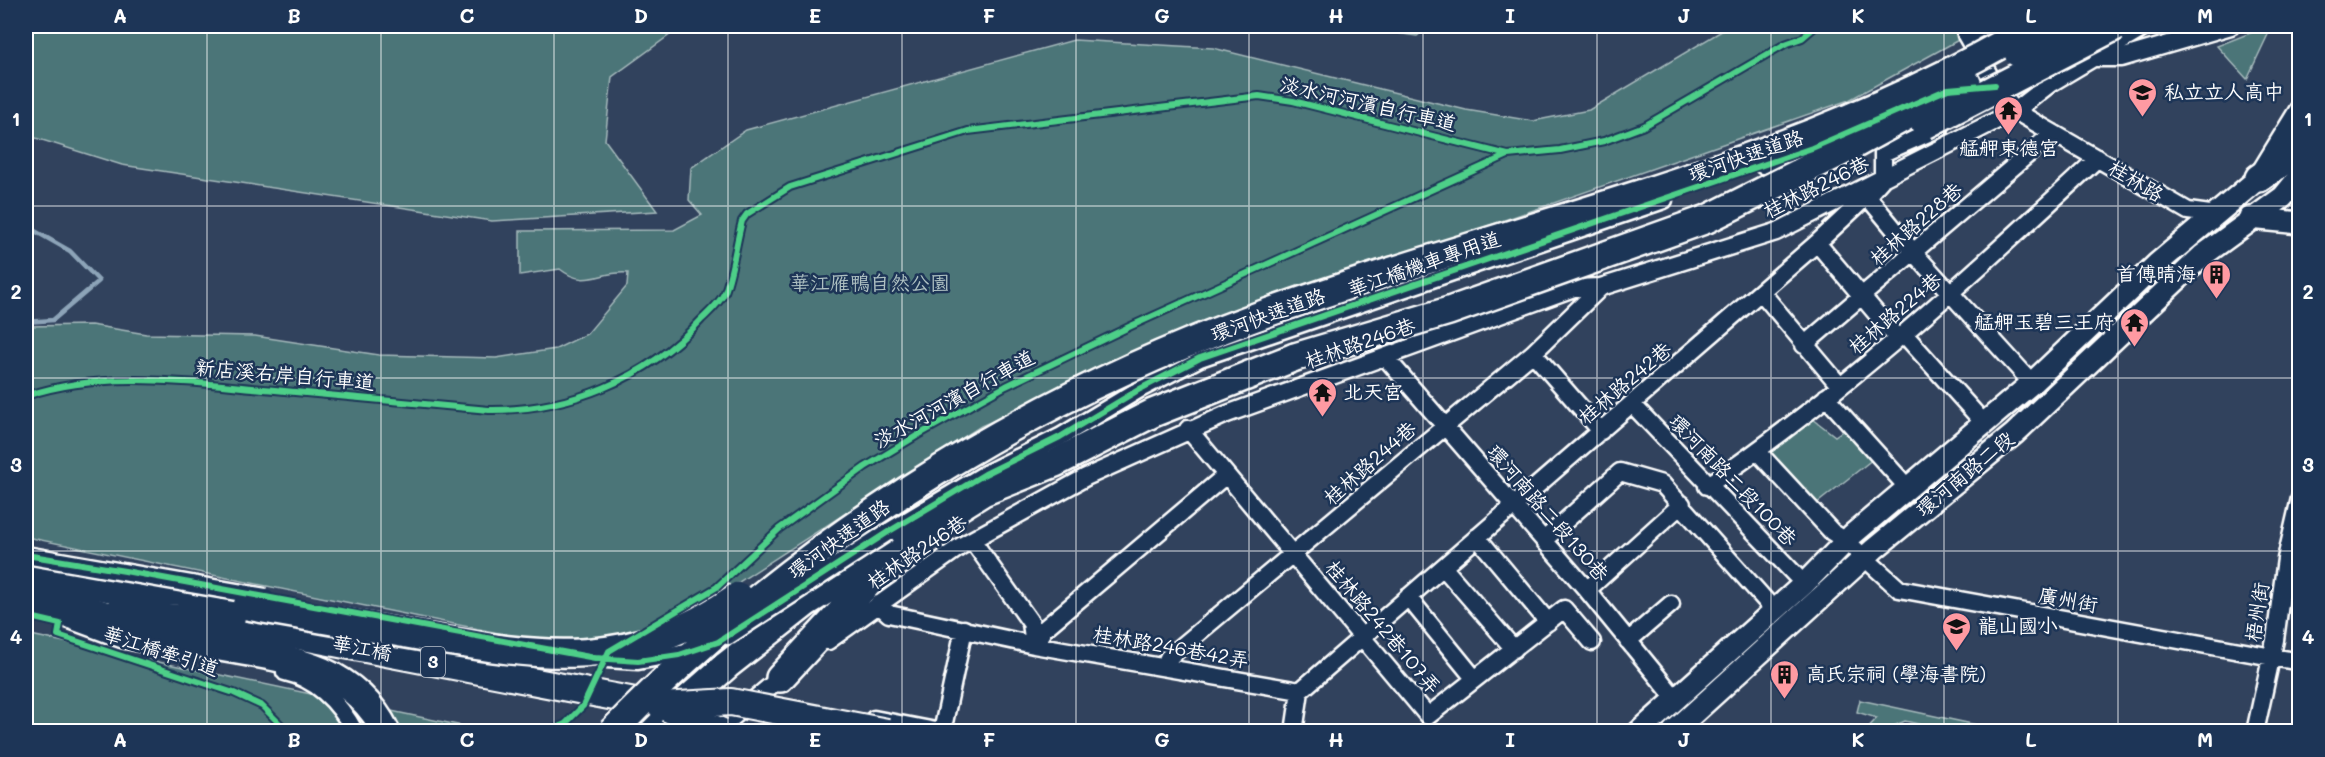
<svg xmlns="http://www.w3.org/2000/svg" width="2325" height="757" font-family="Mali,'LXGW WenKai TC',sans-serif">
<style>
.green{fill:#4c7478;stroke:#a6babc;stroke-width:1.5}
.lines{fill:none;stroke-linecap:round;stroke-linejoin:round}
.stream{stroke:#8da4b8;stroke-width:4.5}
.minor-casing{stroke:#fff;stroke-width:21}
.tertiary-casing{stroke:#fff;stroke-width:26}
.primary-casing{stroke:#fff;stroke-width:30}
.trunk-casing{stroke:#fff;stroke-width:32}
.minor{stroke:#1d3557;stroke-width:16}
.tertiary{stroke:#1d3557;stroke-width:21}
.primary{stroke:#1d3557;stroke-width:26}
.trunk{stroke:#1d3557;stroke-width:27}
.minor-bridge-casing{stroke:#fff;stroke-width:21;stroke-linecap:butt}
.primary-bridge-casing{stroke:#fff;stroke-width:30;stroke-linecap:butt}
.trunk-bridge-casing{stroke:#fff;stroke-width:32;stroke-linecap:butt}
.minor-bridge{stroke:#1d3557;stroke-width:16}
.primary-bridge{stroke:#1d3557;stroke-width:26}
.trunk-bridge{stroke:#1d3557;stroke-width:27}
.cycleway-casing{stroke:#1d3557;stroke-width:10}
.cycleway{stroke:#4dcf88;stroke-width:6}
.grid{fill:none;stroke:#fff;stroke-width:1.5;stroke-opacity:0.55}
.labels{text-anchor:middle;stroke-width:5;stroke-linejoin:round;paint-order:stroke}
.shield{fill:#1d3557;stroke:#bbc2cd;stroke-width:1.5}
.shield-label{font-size:18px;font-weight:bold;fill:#fff}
.poi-label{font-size:20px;fill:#fff;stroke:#1d3557;text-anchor:start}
.street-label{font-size:20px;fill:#fff;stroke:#1d3557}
.park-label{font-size:20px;fill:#aec0c2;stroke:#1d3557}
.neatline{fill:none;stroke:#fff;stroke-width:2}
.grid-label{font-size:20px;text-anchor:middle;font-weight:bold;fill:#fff}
</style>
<rect width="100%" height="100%" fill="#31425d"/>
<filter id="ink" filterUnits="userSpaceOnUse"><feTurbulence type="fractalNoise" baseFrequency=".0167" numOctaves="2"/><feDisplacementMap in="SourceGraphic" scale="12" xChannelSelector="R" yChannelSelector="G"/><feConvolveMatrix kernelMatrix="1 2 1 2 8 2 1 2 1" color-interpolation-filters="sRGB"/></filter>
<g filter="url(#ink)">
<path class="green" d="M26 26H682L612 77 605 140 657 211 492 221 122 165 26 135Z
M1346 26H1430L1417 36Z
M1730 26H1984L1849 100 1298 292 981 426 621 658 26 537V326L91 325 146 334 255 336 379 355 496 358 556 349 587 334 627 286 628 273C600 270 586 290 560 269L520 275V231L674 230 702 215 689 200 691 168 746 130 1074 40 1213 48 1466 110 1533 121 1589 110Z
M2268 26H2272L2247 79 2217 46Z
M1813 419 1835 436 1844 430 1873 459 1816 504 1768 454Z
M26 634 486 731H26Z
M1860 700 2005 731H1949L1905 721 1882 731H1865L1877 718 1857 712Z"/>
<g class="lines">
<path class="stream" d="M26 226 70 251 99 281 53 320 26 322"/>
<defs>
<path id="minor" d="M1984 26 1966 35 1995 85 2015 111 2188 211 2217 215
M2096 58H2121L2231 26
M1762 165 1856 129
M1867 196 1914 253 2032 383
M1817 243 1898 339
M1762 293 1840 386
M1904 334 1983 422
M1804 345 2053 133
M1533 353 1601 431
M1386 358 1587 590 1675 698
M1826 397 1908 488
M1632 404 1804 584
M1188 429 1428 716 1564 609 1592 642
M1758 452 1832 532 1846 541 1899 589 2300 662
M1707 486C1848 390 1974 273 2098 158
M888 532 985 474 1060 437 1140 389 1200 358 1664 200
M1477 537 1548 622
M972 540 1031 623 1034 645
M1544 540 1620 472 1662 484 1775 611
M1443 567 1514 649
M1587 590 1682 504
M1408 597 1474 678
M878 604 889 614 1034 645 1300 691
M26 609 53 614 121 639 181 651
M828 641 961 546 1086 477 1227 414 1574 288 1601 287 1776 232 2015 111 2051 83 2147 26
M1628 641 1671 604
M1034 645 1044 629 1226 475
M1164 666 1168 658 1533 353 1601 287
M285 672C317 679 340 704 355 732
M874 719 941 732
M715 732 786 673
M942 732 964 629
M1294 732 1300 691 1817 243 1867 196 1883 178V153L1940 128
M2255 732 2275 640 2286 559 2300 498"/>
<path id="tertiary" d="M2250 218 2300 223
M1639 732 1804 584 1852 535 2032 383 2157 264 2259 178 2300 111
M1673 732 1874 549 2014 434 2202 256 2283 197 2300 176"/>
<path id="primary" d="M26 570 157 599
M26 593 77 603
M119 610 155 617 205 618 661 706"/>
<path id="trunk" d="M2259 178 2281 163 2300 141
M136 593 177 591 247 606
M57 599C96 612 135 626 175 637 252 659 345 649 386 732
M780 678 871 580
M651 732 727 665 807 602 983 492 1055 463 1153 413 1295 357"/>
</defs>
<use href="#minor" class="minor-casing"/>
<use href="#tertiary" class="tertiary-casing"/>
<use href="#primary" class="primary-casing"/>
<use href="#trunk" class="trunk-casing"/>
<use href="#minor" class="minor"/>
<use href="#tertiary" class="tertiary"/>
<use href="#primary" class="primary"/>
<use href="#trunk" class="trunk"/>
<defs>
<path id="minor-bridge" d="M26 555 265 597
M728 636 888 532
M606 659 638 661 691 651"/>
<path id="primary-bridge" d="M661 706 731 702 887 732
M667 708 722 732"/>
<path id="trunk-bridge" d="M2018 53 2065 26
M1925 125 2116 26
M1295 357 1449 311 1707 219 1841 152 1967 83
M247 606C304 616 361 626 418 636 541 657 629 673 738 596
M612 732C789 549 1012 406 1250 319 1511 224 1793 170 2033 26"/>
</defs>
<use href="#minor-bridge" class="minor-bridge-casing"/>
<use href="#primary-bridge" class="primary-bridge-casing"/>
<use href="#trunk-bridge" class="trunk-bridge-casing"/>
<use href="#minor-bridge" class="minor-bridge"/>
<use href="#primary-bridge" class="primary-bridge"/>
<use href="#trunk-bridge" class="trunk-bridge"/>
<defs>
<path id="cycleway" d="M26 396C106 369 192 383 275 390 346 397 417 403 489 410 568 411 647 379 701 320 709 312 720 303 725 292 733 270 736 244 742 221L747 214 790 187 968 131 1259 96 1293 101 1508 155 1560 150 1604 141 1644 126 1785 44 1802 38 1816 26
M26 555 125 571 595 658 638 661 679 655 718 642 888 532 985 474 1060 437 1140 389 1200 358 1812 148 1948 89 1995 85
M26 616 60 624 58 635 234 693 262 706 288 732
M547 732 565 724 583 706 609 651 717 587 779 529 865 467 918 435 1006 386 1131 326 1508 155"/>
</defs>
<use href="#cycleway" class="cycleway-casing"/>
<use href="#cycleway" class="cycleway"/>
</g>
</g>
<path class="grid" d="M207 26V732M381 26V732M554 26V732M728 26V732M902 26V732M1076 26V732M1249 26V732M1423 26V732M1597 26V732M1771 26V732M1944 26V732M2118 26V732M26 206H2300M26 378H2300M26 551H2300"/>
<defs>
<symbol id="school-pin" viewBox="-11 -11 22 30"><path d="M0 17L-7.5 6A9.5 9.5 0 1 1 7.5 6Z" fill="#ff9aa2" stroke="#1d3557"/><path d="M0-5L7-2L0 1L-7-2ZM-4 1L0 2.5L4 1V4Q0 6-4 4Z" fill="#111"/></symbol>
<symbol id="temple-pin" viewBox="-11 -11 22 30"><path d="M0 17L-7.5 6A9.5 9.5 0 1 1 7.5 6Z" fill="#ff9aa2" stroke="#1d3557"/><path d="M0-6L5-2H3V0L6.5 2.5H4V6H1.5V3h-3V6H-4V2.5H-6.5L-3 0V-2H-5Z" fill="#111"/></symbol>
<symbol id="building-pin" viewBox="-11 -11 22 30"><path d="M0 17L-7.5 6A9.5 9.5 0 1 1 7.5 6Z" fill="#ff9aa2" stroke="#1d3557"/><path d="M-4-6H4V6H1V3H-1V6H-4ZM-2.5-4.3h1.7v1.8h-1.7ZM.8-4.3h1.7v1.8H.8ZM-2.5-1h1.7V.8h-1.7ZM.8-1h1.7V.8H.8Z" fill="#111"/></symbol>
</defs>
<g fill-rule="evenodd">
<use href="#school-pin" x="2126" y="76" width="33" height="45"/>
<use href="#temple-pin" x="1992" y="94" width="33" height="45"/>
<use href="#building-pin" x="2200" y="258" width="33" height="45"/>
<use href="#temple-pin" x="2118" y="306" width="33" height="45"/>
<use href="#temple-pin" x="1306" y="376" width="33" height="45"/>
<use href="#school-pin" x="1940" y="610" width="33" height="45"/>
<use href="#building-pin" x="1768" y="658" width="33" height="45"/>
</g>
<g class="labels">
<rect class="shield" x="421" y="647" width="24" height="30" rx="4.5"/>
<g class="shield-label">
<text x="433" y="668">3</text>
</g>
<g class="poi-label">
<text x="2164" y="99">私立立人高中</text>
<text x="2009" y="155" text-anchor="middle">艋舺東德宮</text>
<text x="2196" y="281" text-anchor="end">首傅晴海</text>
<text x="2114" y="329" text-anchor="end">艋舺玉碧三王府</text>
<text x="1343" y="399">北天宮</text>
<text x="1978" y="633">龍山國小</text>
<text x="1806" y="681">高氏宗祠 (學海書院)</text>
</g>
<g class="street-label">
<text transform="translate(1368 104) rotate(13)" y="7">淡水河河濱自行車道</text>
<text transform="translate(1746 156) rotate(-19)" y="7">環河快速道路</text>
<text transform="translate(2136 181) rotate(31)" y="7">桂林路</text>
<text transform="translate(1816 187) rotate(-26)" y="7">桂林路246巷</text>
<text transform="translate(1916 224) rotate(-41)" y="7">桂林路228巷</text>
<text transform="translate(1424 264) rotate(-19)" y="7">華江橋機車專用道</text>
<text transform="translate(1895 313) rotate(-40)" y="7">桂林路224巷</text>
<text transform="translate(1268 315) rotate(-20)" y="7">環河快速道路</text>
<text transform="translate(1360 343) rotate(-19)" y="7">桂林路246巷</text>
<text transform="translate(285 375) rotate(5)" y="7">新店溪右岸自行車道</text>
<text transform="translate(1625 383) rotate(-40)" y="7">桂林路242巷</text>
<text transform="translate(954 399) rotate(-29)" y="7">淡水河河濱自行車道</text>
<text transform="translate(1370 463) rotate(-41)" y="7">桂林路244巷</text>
<text transform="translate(1965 474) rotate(-40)" y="7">環河南路二段</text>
<text transform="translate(1733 480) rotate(46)" y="7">環河南路二段100巷</text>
<text transform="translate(1548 513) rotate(49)" y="7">環河南路二段130巷</text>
<text transform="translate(839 539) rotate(-36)" y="7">環河快速道路</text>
<text transform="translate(917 552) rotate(-34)" y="7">桂林路246巷</text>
<text transform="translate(2068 600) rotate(10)" y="7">廣州街</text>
<text transform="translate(2257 612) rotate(-81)" y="7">梧州街</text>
<text transform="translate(1383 627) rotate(50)" y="7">桂林路242巷107弄</text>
<text transform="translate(1171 647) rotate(10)" y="7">桂林路246巷42弄</text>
<text transform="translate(362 648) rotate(11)" y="7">華江橋</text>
<text transform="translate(161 651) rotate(18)" y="7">華江橋牽引道</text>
</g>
<g class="park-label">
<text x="870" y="290">華江雁鴨自然公園</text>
</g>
</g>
<rect width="2325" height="757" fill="none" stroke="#1d3557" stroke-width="66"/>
<rect x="33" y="33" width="2259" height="691" class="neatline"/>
<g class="grid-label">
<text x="120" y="23">A</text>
<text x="294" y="23">B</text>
<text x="467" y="23">C</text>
<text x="641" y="23">D</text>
<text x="815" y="23">E</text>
<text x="989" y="23">F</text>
<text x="1162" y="23">G</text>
<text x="1336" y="23">H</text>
<text x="1510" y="23">I</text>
<text x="1684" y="23">J</text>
<text x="1858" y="23">K</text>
<text x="2031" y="23">L</text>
<text x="2205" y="23">M</text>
<text x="16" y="126">1</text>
<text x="2308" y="126">1</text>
<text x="16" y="299">2</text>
<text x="2308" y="299">2</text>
<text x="16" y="472">3</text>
<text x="2308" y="472">3</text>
<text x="16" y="644">4</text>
<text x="2308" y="644">4</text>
<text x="120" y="747">A</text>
<text x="294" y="747">B</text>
<text x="467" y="747">C</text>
<text x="641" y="747">D</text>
<text x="815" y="747">E</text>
<text x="989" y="747">F</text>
<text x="1162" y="747">G</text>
<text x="1336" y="747">H</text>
<text x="1510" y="747">I</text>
<text x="1684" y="747">J</text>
<text x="1858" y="747">K</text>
<text x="2031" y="747">L</text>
<text x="2205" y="747">M</text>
</g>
</svg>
